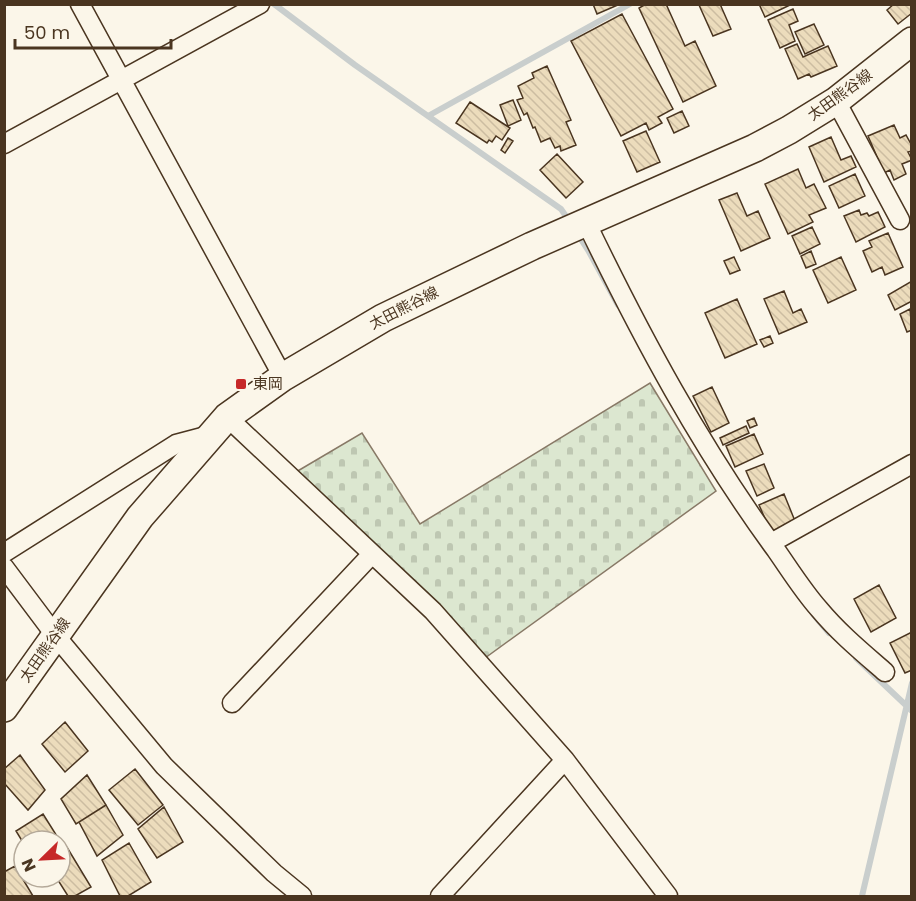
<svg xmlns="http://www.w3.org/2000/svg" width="916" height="901" font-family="Poppins,'Noto Sans JP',sans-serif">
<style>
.cemetery{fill:url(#cemetery-stones);stroke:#887966;stroke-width:1.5}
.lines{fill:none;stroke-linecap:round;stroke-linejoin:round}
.stream{stroke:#c9cecd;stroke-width:6}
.building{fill:url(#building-back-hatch);stroke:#4a3520;stroke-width:1.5}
.street-casing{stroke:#4a3520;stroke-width:21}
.secondary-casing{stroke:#4a3520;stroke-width:30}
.street{stroke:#fbf6e9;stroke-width:18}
.secondary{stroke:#fbf6e9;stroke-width:27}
.poi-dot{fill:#c62828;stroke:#fbf6e9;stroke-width:2}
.labels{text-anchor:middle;stroke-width:4.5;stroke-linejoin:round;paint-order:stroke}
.street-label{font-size:15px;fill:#4a3520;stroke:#fbf6e9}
.poi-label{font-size:15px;fill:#4a3520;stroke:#fbf6e9;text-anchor:start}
</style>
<defs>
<pattern id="cemetery-stones" width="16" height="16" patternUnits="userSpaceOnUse" patternTransform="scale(1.5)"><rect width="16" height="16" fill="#dce7d0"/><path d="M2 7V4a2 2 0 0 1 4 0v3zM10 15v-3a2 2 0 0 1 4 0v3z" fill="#bec7b2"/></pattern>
<pattern id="building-back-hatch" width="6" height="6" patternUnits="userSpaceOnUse" patternTransform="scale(1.5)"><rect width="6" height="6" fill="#ecdcbc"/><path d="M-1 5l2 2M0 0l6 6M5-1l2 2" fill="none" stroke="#ccbda1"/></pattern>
</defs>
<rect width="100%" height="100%" fill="#fbf6e9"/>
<path class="cemetery" d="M650 383 716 491 485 658 465 632 296 472 362 433 420 524Z"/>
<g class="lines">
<path class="stream" d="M274 4 355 65 561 209 570 222
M428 116 630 4
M577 233 588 250 618 305
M814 615 829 633
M856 658 912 711
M862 896 912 683"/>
</g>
<path class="building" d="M593 4H620L597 14Z
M646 4H666L685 46 695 41 716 86 683 102 639 8Z
M720 4 731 29 713 36 699 5Z
M759 4H792L765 17Z
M894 4H912V13L898 24 887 10Z
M793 9 798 21 789 25 795 41 780 48 768 20Z
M622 14 673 109 658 117 662 123 649 130 646 123 621 136 571 41Z
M814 24 824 45 805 54 795 32Z
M797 44 803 57 828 46 837 66 811 77 809 74 798 79 785 49Z
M547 66 571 120 566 122 576 145 561 151 560 146 555 148 550 138 541 142 535 127 533 128 527 113 524 115 517 100 523 98 518 86 534 78 532 73Z
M513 100 521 120 508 126 500 105Z
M470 102 510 128 502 140 496 136 492 142 489 140 487 143 456 123Z
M682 111 689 126 674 133 667 118Z
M894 125 900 138 906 135 912 146V151L908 152 912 160 902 164 906 174 894 180 890 170 884 173 868 136Z
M646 131 660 162 637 172 623 141Z
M831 137 841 160 851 156 856 167 824 182 809 147Z
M508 138 513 141 505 153 501 150Z
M557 154 583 182 566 198 540 170Z
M798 169 806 188 814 184 826 208 809 215 813 222 788 234 765 184Z
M855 174 865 196 839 208 829 186Z
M737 193 747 216 758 211 770 238 741 251 719 200Z
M859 210 861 215 867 213 869 216 878 212 885 227 856 242 844 216Z
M812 227 820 244 800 254 792 236Z
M888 233 903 267 885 275 882 267 872 272 863 251 872 247 869 241Z
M811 251 816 264 806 268 801 256Z
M734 257 740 270 730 274 724 261Z
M841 257 856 290 828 303 813 270Z
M912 281V301L895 310 888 295Z
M784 291 793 313 801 309 807 322 779 334 764 299Z
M737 299 757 344 725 358 705 313Z
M910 309 912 330 907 332 900 314Z
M770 336 773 343 764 347 760 340Z
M712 387 729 423 711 432 693 396Z
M754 418 757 425 750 428 747 421Z
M746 426 749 433 723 445 720 438Z
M754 434 763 454 735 467 726 446Z
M764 464 774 488 757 496 746 471Z
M784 494 795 521 771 532 759 505Z
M879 585 896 618 871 632 854 599Z
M912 632V670L905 673 890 643Z
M65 722 88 751 65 772 42 744Z
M20 755 45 790 28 810 4 783V769Z
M135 769 163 805 138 825 109 790Z
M87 775 106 805 76 824 61 799Z
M106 805 123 835 97 856 79 822Z
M164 807 183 842 157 858 138 829Z
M43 814 60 841H24V844L16 831Z
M129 843 151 882 128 896H120L102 860Z
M68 849 91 887 75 896H68L56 877H60V854Z
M15 866 33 896H4V872Z"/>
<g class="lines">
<defs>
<path id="street" d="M80 4 283 377
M836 101 900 220
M4 144 260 4
M586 222C641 336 701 448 776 550 790 570 803 591 819 609 839 633 862 652 885 672
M227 417 433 611 565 760 668 896
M771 543 912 464
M4 553 176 444 210 435
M4 567 55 635 164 766 274 873 302 896
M232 703 372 554
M440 896 565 760"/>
<path id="secondary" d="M4 708 140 517 227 417 283 377 383 318 532 246 755 148 789 130 836 101 912 41"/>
</defs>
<use href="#street" class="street-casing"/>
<use href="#secondary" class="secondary-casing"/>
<use href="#street" class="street"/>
<use href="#secondary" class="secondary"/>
</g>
<rect class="poi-dot" x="235" y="378" width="12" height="12" rx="3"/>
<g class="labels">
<g class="street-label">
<text transform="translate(840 95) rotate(-36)" y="5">太田熊谷線</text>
<text transform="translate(404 308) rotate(-27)" y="5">太田熊谷線</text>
<text transform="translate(45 650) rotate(-55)" y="5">太田熊谷線</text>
</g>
<g class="poi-label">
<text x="253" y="389">東岡</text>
</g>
</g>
<rect width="916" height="901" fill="none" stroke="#4a3520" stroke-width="12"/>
<g transform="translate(42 859) rotate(246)"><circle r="28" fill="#fbf6e9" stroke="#b4a999" stroke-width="1.5"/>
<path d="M0-4.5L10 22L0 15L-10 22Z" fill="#c62828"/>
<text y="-9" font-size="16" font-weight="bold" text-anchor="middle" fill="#4a3520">N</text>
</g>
<path d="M15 39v9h156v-9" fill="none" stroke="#4a3520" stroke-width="3"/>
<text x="24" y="39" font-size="18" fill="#4a3520" stroke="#fbf6e9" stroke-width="4.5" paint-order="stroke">50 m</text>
</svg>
